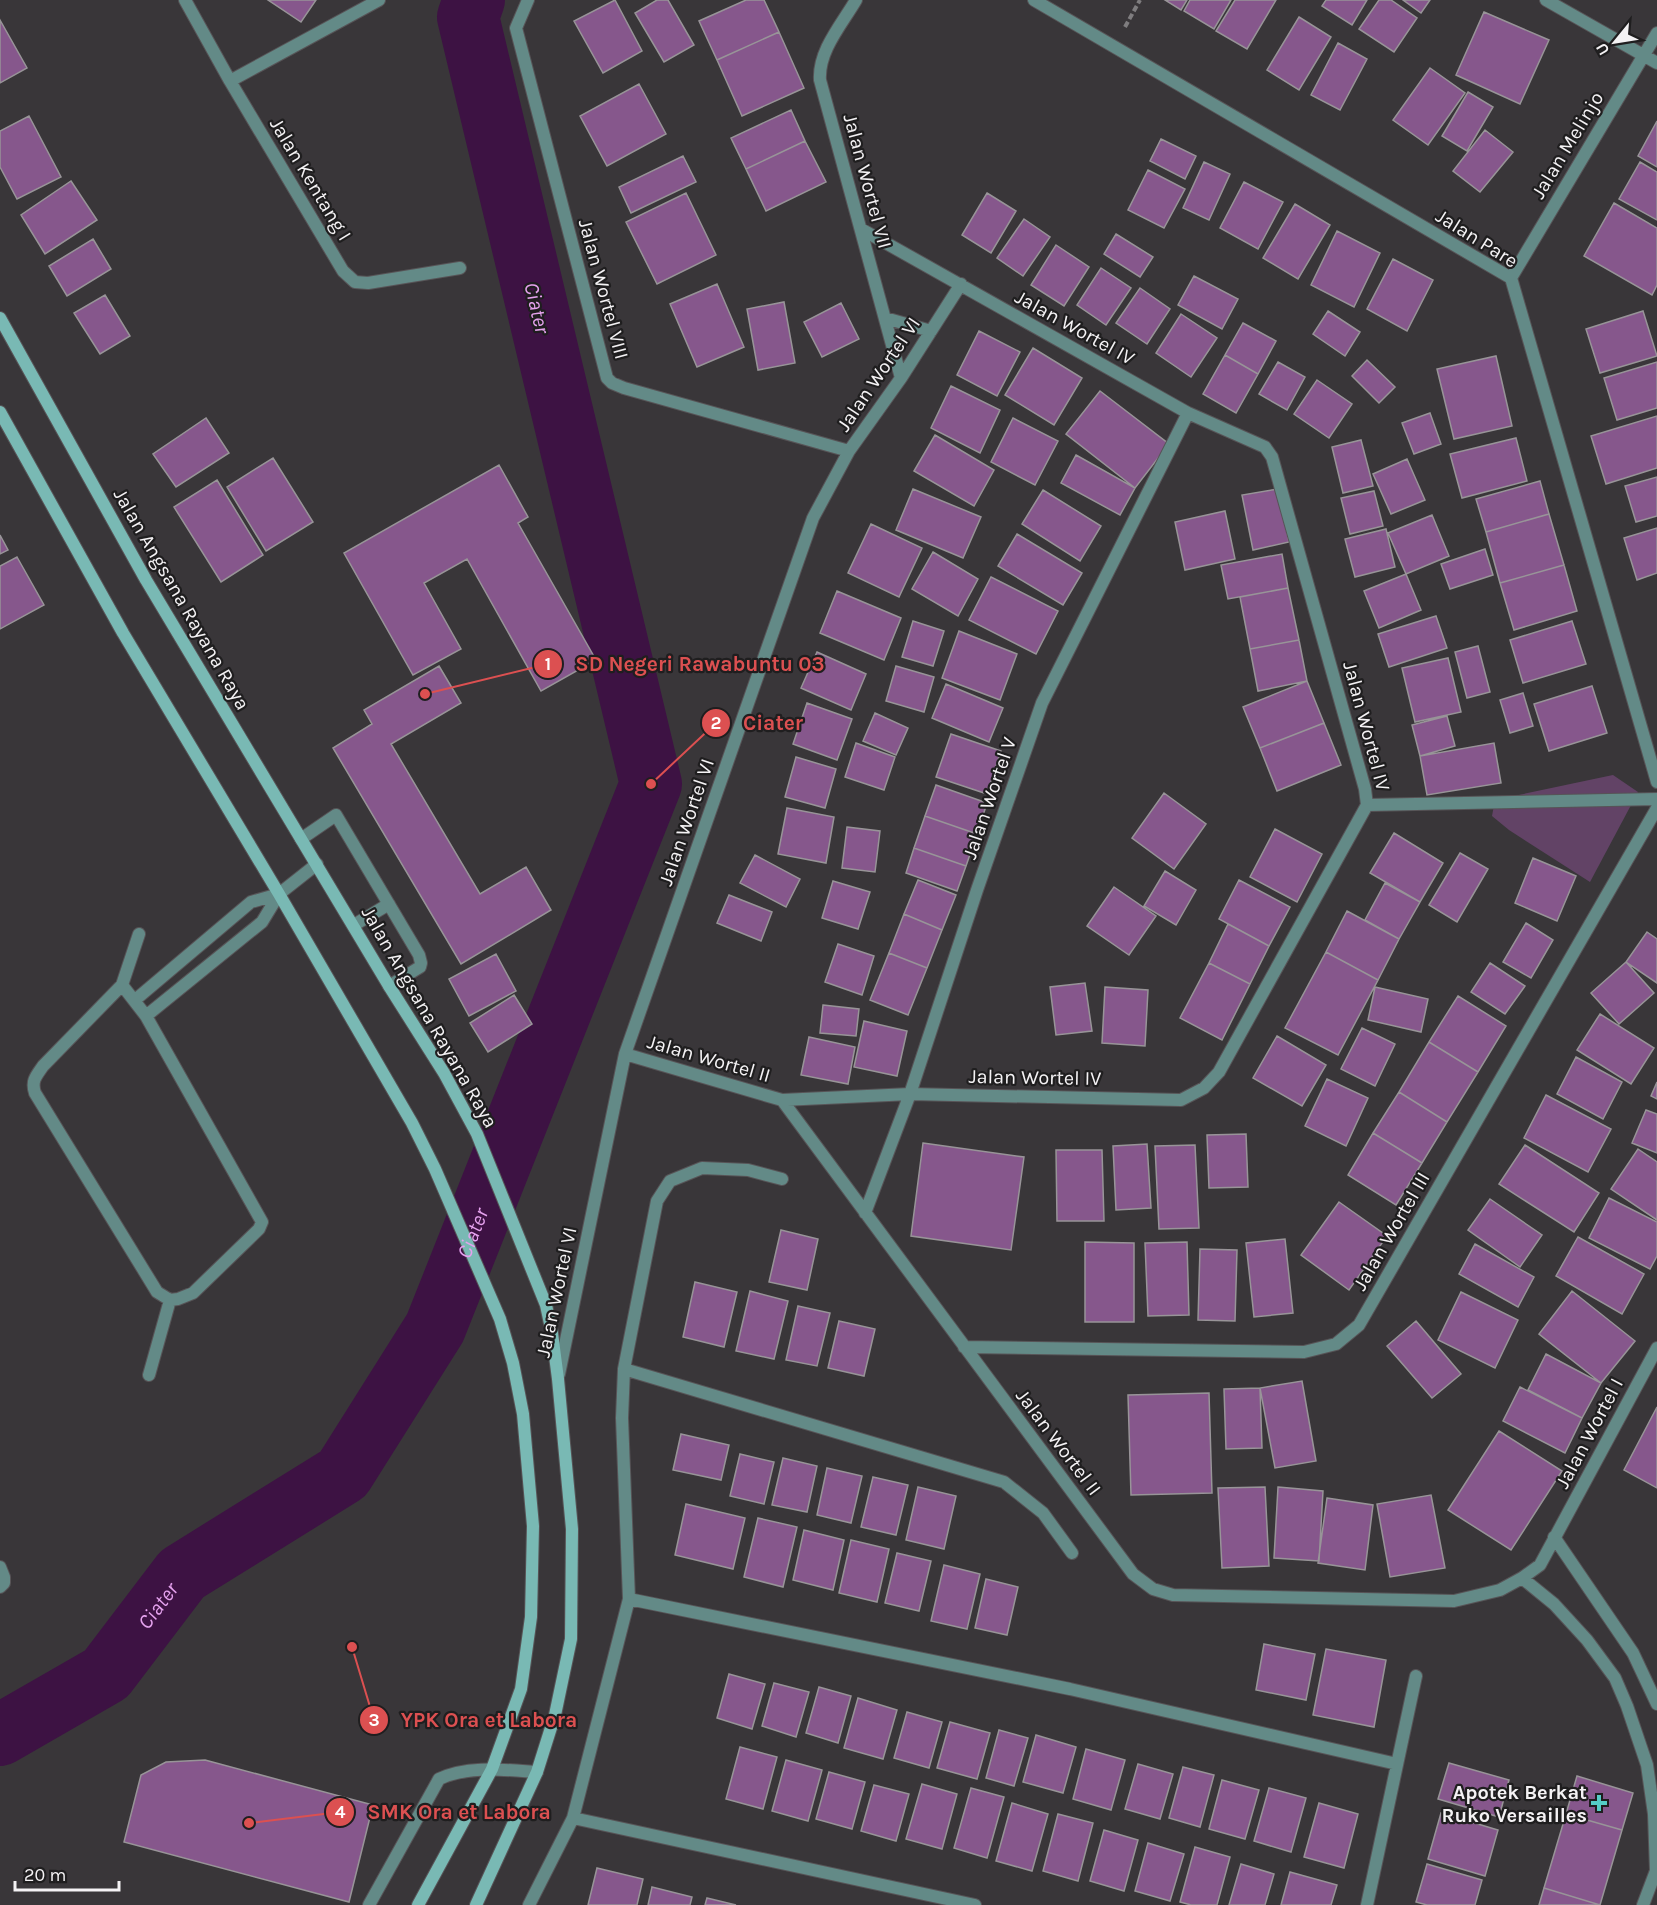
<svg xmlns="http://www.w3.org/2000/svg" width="1657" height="1905" font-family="Karla,sans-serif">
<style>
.green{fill:#624366}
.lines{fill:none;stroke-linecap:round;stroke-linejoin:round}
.river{stroke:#3d1243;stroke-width:62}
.building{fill:#86578c;stroke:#989498;stroke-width:1.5}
.lane-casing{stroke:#575457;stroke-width:14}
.street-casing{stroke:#575457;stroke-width:14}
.secondary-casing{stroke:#575457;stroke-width:14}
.path{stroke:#7f7d7f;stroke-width:4;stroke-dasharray:6 3;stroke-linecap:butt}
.lane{stroke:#638a87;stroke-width:12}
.street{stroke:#638a87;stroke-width:12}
.secondary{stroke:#79b9b4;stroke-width:12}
.poi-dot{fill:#54cdc6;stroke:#1f1e1f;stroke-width:2}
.labels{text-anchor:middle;stroke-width:4.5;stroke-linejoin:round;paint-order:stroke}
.street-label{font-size:20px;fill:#f4f2f4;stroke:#1f1e1f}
.poi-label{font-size:20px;font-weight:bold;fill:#f4f2f4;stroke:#1f1e1f;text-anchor:end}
.water-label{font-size:21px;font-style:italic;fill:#e5a2ee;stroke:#1f1e1f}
.leader{fill:none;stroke:#dc5051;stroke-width:2}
.callout-dot{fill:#dc5051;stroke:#1f1e1f;stroke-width:2}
.mark-label{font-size:18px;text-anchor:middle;font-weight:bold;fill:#fff}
.callout-label{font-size:21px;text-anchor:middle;font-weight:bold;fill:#dc5051;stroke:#1f1e1f;stroke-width:4.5;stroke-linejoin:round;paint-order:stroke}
</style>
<rect width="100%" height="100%" fill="#393639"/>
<path class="green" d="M1613 775 1638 792 1590 882 1509 830 1492 816 1495 800Z"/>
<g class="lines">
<path class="river" id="s1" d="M0 1735 106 1674 182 1574 343 1474 435 1328 651 784 468 17 474 0"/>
</g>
<path class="building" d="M268 0H316L301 22Z
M615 0 642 51 603 73 574 21Z
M657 0H668L694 45 664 62 635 13Z
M746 0H764L779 32 717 60 699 21Z
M1165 0H1187L1181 10Z
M1190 0H1231L1214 29 1184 11Z
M1235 0H1276L1247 49 1216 31Z
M1326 0H1367L1352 25 1322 6Z
M1379 0H1391L1417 18 1394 52 1359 29Z
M1403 0H1430L1421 13Z
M1484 12 1549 40 1520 104 1456 75Z
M1299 17 1331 37 1299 90 1267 70Z
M0 20 27 68 0 83Z
M779 32 804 88 742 116 717 60Z
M1338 43 1367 59 1340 110 1311 95Z
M1430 68 1465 93 1428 145 1393 120Z
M639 84 666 134 607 166 580 116Z
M1468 92 1493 107 1467 151 1442 136Z
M791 110 805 141 746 169 731 138Z
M29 116 61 177 17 199 0 167V131Z
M1657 121V167L1638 156Z
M1485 130 1513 152 1480 192 1453 171Z
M1161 139 1196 156 1185 179 1150 161Z
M805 141 826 182 766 211 746 169Z
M683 156 696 182 631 213 619 187Z
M1204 162 1230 174 1209 220 1183 208Z
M1640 162 1657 172V220L1619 199Z
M1148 170 1185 189 1164 228 1128 210Z
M71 181 97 220 45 254 21 215Z
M1244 182 1283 202 1258 249 1220 228Z
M686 193 716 255 657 284 626 222Z
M987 193 1016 211 991 253 962 235Z
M1614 203 1657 228V285L1652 295 1584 256Z
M1295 204 1330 225 1298 279 1263 258Z
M1024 219 1050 237 1023 276 997 258Z
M1337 231 1380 253 1354 307 1311 285Z
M1116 234 1153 257 1140 277 1104 254Z
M93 239 111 269 67 296 49 266Z
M1056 245 1089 267 1064 306 1031 285Z
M1393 259 1433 280 1407 331 1367 309Z
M1101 268 1131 288 1106 325 1077 305Z
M1194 276 1238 299 1222 329 1178 305Z
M717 284 744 347 697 367 670 304Z
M1140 288 1170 309 1147 344 1116 323Z
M105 295 130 336 100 354 74 313Z
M784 302 795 363 758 370 747 309Z
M841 303 859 339 822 357 804 322Z
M1328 311 1360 332 1345 356 1313 334Z
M1643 311 1657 356 1600 373 1586 329Z
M1181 314 1217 338 1191 377 1156 353Z
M1243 323 1276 341 1258 374 1225 355Z
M979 331 1020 352 997 396 957 375Z
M1033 348 1082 378 1054 425 1005 395Z
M1225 355 1258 374 1236 413 1203 394Z
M1496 356 1512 426 1454 439 1437 369Z
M1367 360 1395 387 1379 403 1352 376Z
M1278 362 1305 377 1287 410 1259 394Z
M1657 362V408L1617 420 1604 378Z
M1317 380 1352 404 1329 438 1294 414Z
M951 386 1000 410 980 453 931 428Z
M1100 391 1169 444 1135 488 1066 434Z
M1430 413 1441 444 1414 454 1402 423Z
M1657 416V468L1606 484 1591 436Z
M206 418 229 453 176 487 153 454Z
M1013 418 1058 441 1035 485 991 462Z
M935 435 994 470 974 506 914 471Z
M1516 438 1527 481 1462 498 1450 454Z
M1361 440 1373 486 1343 493 1332 447Z
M1076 455 1135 488 1120 515 1061 483Z
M273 458 313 522 266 551 227 487Z
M1407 459 1425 500 1391 514 1373 474Z
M499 465 528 517 518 523 596 660 541 691 467 559 424 583 461 649 413 675 344 553Z
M1657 477V516L1636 522 1625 486Z
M217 480 263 555 221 582 174 507Z
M1540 481 1549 514 1486 532 1476 499Z
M913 489 981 517 963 558 896 530Z
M1278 489 1289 542 1253 550 1242 495Z
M1043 490 1101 526 1080 561 1022 524Z
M1374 491 1383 526 1350 534 1341 498Z
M1225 511 1235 559 1185 570 1175 522Z
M1549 514 1564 565 1500 583 1486 532Z
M1432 515 1449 556 1406 574 1388 533Z
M871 524 922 548 899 597 848 573Z
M1657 528V573L1637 580 1624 538Z
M1386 529 1395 567 1355 577 1345 539Z
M1017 534 1082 573 1063 605 998 566Z
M0 535 8 550 0 554Z
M1485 549 1493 575 1450 589 1441 564Z
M933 552 978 579 958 616 912 589Z
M1282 554 1288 588 1228 599 1221 565Z
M17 557 44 605 0 629V566Z
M1564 565 1577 611 1514 630 1500 583Z
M1406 574 1421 610 1379 628 1364 591Z
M991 577 1058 611 1036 654 969 620Z
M1288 588 1299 640 1250 649 1240 597Z
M837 591 901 618 884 660 820 633Z
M1436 616 1447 648 1389 667 1378 634Z
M913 621 944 631 933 666 902 657Z
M1572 621 1586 664 1523 683 1510 640Z
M959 631 1017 654 1000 700 942 678Z
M1299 640 1307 681 1258 691 1250 649Z
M1478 646 1490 692 1467 698 1455 652Z
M817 652 866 674 851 710 801 688Z
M1448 658 1461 712 1415 722 1402 668Z
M439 666 461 703 391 744 480 894 526 867 551 910 461 964 333 748 372 724 364 710Z
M896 666 934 677 924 712 886 701Z
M1307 681 1324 723 1260 748 1243 707Z
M946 684 1003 708 989 742 932 718Z
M1592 686 1607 733 1549 751 1534 704Z
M1523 693 1533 726 1510 733 1500 700Z
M807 703 852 719 837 760 793 744Z
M875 713 908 728 896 755 863 741Z
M1447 716 1455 746 1420 756 1412 725Z
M1324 723 1341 765 1277 791 1260 748Z
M951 734 1001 751 987 794 936 777Z
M856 743 895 757 884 790 845 777Z
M1494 743 1501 783 1427 795 1420 756Z
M796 757 836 769 825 808 785 797Z
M936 785 987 803 977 834 925 816Z
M1164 793 1206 824 1174 869 1132 838Z
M787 808 834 817 826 863 778 854Z
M925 816 977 834 966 866 914 848Z
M847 827 880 831 875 872 842 868Z
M1275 829 1322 854 1297 902 1250 877Z
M1394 833 1443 863 1420 902 1370 873Z
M914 848 966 866 957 891 906 873Z
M1460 853 1488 869 1457 922 1429 905Z
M755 855 800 879 786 907 740 883Z
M1533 858 1576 876 1557 921 1515 903Z
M1165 871 1196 890 1176 925 1144 906Z
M918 880 956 895 942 930 904 914Z
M1239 880 1290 907 1269 946 1219 919Z
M833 881 870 892 858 929 822 918Z
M1385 883 1420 902 1399 939 1365 920Z
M1114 887 1156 916 1129 955 1087 926Z
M729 895 772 912 761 941 717 923Z
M1347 911 1399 939 1378 980 1326 952Z
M904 914 942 930 927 968 889 953Z
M1526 923 1553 940 1531 978 1503 962Z
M1228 924 1269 946 1250 984 1209 963Z
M1647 932 1657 939V983L1626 962Z
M838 944 874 956 862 995 825 982Z
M1326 952 1378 980 1338 1055 1285 1028Z
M889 953 927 968 908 1015 870 1000Z
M496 954 516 991 469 1016 449 979Z
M1626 962 1654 993 1619 1024 1591 993Z
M1209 963 1250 984 1222 1040 1180 1018Z
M1490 963 1525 986 1505 1014 1471 992Z
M1085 983 1092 1031 1056 1035 1050 987Z
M1105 987 1148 990 1145 1046 1102 1043Z
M1375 987 1428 999 1421 1032 1368 1020Z
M514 995 532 1024 488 1052 470 1023Z
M1458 996 1506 1026 1478 1072 1429 1042Z
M823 1005 859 1009 856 1036 820 1033Z
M1600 1014 1654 1048 1631 1084 1577 1050Z
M864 1021 907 1031 897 1076 854 1067Z
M1362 1028 1395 1044 1375 1086 1341 1069Z
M1277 1036 1326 1065 1302 1106 1253 1078Z
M809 1037 855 1047 848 1084 801 1075Z
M1429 1042 1478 1072 1447 1122 1399 1092Z
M1576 1057 1622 1082 1603 1119 1557 1094Z
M1327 1079 1368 1098 1346 1146 1305 1126Z
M1657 1082V1099L1651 1096Z
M1399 1092 1447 1122 1422 1163 1373 1133Z
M1546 1095 1611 1129 1588 1172 1524 1138Z
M1646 1110 1657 1114V1153L1632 1143Z
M1373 1133 1422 1163 1396 1205 1348 1175Z
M1246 1134 1248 1187 1209 1188 1207 1135Z
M923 1143 1024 1157 1011 1250 911 1236Z
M1147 1144 1151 1208 1116 1210 1113 1146Z
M1195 1145 1199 1228 1159 1229 1155 1146Z
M1525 1145 1599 1193 1574 1232 1499 1184Z
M1638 1149 1657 1162V1220L1611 1189Z
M1056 1150H1102L1104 1221H1057Z
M1609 1198 1657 1222V1256L1650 1269 1589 1238Z
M1490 1199 1542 1235 1520 1267 1468 1230Z
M1339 1202 1387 1236 1349 1290 1301 1255Z
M781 1230 818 1239 807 1290 769 1282Z
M1578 1237 1644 1274 1622 1314 1556 1276Z
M1285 1239 1293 1313 1254 1317 1246 1243Z
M1085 1242 1134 1243V1322H1085Z
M1187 1242 1189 1315 1148 1316 1145 1243Z
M1475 1244 1534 1277 1518 1307 1459 1274Z
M1200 1249 1237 1250 1235 1321 1198 1320Z
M695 1282 737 1292 724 1347 683 1337Z
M750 1291 788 1301 774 1359 736 1351Z
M1572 1291 1635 1341 1601 1383 1539 1334Z
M1461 1292 1518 1320 1495 1368 1438 1340Z
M798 1306 830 1313 817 1366 786 1360Z
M839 1321 875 1329 864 1376 828 1368Z
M1416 1321 1461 1374 1432 1398 1387 1346Z
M1546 1354 1601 1383 1582 1418 1528 1390Z
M1302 1381 1316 1461 1275 1468 1260 1388Z
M1520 1387 1582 1418 1565 1453 1503 1421Z
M1260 1388 1262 1448 1226 1449 1224 1389Z
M1209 1393 1212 1493 1131 1495 1128 1395Z
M1657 1407V1488L1624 1470Z
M1499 1431 1562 1471 1511 1550 1448 1510Z
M681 1434 729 1445 721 1480 673 1470Z
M740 1454 774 1462 764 1504 730 1496Z
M783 1458 817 1466 807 1512 772 1505Z
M827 1468 862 1476 851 1523 817 1515Z
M873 1477 908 1485 896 1535 861 1527Z
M918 1487 956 1496 944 1549 906 1540Z
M1265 1487 1269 1566 1222 1568 1218 1488Z
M1278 1487 1323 1491 1319 1561 1274 1558Z
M1431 1495 1445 1568 1390 1577 1377 1504Z
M1327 1498 1373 1505 1365 1570 1318 1563Z
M686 1504 745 1518 733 1569 675 1555Z
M758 1518 797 1527 783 1587 744 1577Z
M804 1530 844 1540 833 1590 793 1580Z
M851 1540 889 1549 877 1602 839 1593Z
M897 1553 931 1561 919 1611 885 1603Z
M944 1565 980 1574 967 1629 931 1621Z
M986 1579 1018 1587 1007 1635 975 1628Z
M1264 1644 1315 1654 1306 1700 1256 1690Z
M1326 1649 1386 1660 1374 1727 1313 1715Z
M729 1674 765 1684 752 1729 717 1718Z
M774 1683 809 1692 796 1737 762 1726Z
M819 1687 851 1696 838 1743 806 1733Z
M858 1698 897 1710 883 1759 844 1748Z
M907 1712 942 1722 929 1768 894 1758Z
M950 1722 990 1733 977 1779 937 1768Z
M999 1730 1028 1738 1014 1786 986 1778Z
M1036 1735 1076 1747 1063 1793 1023 1782Z
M740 1747 777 1757 763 1809 726 1799Z
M1086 1749 1125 1760 1111 1810 1073 1799Z
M205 1760 373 1805 349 1902 124 1842 141 1775 166 1762Z
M786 1760 822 1770 808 1821 772 1811Z
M1449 1763 1509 1780 1499 1817 1438 1799Z
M1138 1764 1173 1774 1160 1819 1125 1809Z
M1183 1767 1214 1775 1200 1827 1169 1818Z
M829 1772 865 1782 852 1829 816 1819Z
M1577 1776 1633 1793 1622 1830 1566 1814Z
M1222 1780 1259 1790 1245 1839 1209 1829Z
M922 1784 957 1794 942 1849 906 1839Z
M874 1785 909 1794 896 1841 861 1831Z
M971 1788 1004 1797 987 1858 954 1848Z
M1269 1788 1306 1798 1291 1852 1254 1841Z
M1012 1803 1048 1814 1032 1871 996 1861Z
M1319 1803 1358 1814 1344 1868 1304 1857Z
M1441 1813 1498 1830 1485 1876 1428 1859Z
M1058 1814 1093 1823 1078 1881 1043 1871Z
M1566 1814 1622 1830 1600 1905 1544 1888Z
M1104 1830 1138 1840 1124 1891 1090 1881Z
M1148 1843 1184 1854 1170 1901 1135 1891Z
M1195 1847 1230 1857 1217 1905H1191L1180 1902Z
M1241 1864 1274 1874 1265 1905H1229Z
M1427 1864 1482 1880 1475 1905H1427L1416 1902Z
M597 1868 643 1879 637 1905H588Z
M1290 1872 1337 1885 1331 1905H1281Z
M652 1887 692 1897 690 1905H648Z
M1544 1888 1600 1905H1539Z
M707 1898 736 1905H705Z"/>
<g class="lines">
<defs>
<path id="lane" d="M301 839 336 815 419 955 421 963 420 967 389 986
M354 925 389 904
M369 1905 439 1779C468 1765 506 1770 537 1772"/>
<path id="street" d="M185 0 230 81 343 271 355 282 368 283 460 268
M528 0 516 28 607 378 612 383 624 388 849 451
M856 0C842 24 818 51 820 80L901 378
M1034 0 1511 278 1657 782
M1546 0 1657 63
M230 81 379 0
M1511 278 1657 33
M885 318 931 331
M1367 805 1657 799
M122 985 146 1016 262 1222 259 1229 193 1293 178 1299 170 1300 157 1292 35 1093C31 1081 36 1076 43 1066L122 985 139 934
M135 1000 251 902 279 894
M146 1016 262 922 279 894 317 864
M625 1054 782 1100 1133 1574 1153 1589 1173 1595 1454 1601 1500 1590 1522 1578 1540 1565 1657 1348
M782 1100 910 1094 1181 1100 1204 1088 1219 1072 1367 805 1365 789 1272 457 1265 447 1188 413 861 229
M865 1213 910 1094 977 890 1042 703 1188 413
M964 1347 1304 1352 1336 1344 1359 1325 1657 808
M624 1369 1004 1482 1043 1513 1072 1553
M559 1374 625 1054 813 518 849 451 901 378 961 284
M149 1375 170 1300
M1554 1537 1633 1653 1657 1704
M0 1567 4 1577V1583L0 1587
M1522 1578 1554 1604 1587 1640 1615 1678 1627 1706 1647 1765 1654 1814 1656 1871
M629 1599 1070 1689 1397 1764
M573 1818 975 1905
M529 1905 573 1818 629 1599 622 1418 624 1369 657 1201 670 1181 702 1168 748 1170 782 1179
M1367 1905 1416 1676
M1643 1905 1657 1868"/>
<path id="secondary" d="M0 318 146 580 389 986 444 1073 477 1134 546 1305 552 1333 558 1379 572 1529 571 1639 555 1715 537 1772 476 1905
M0 412 123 633 279 894 412 1123 435 1169 500 1319 513 1363 523 1414 533 1526 531 1617 521 1689 492 1769 418 1905"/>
</defs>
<use href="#lane" class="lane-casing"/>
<use href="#street" class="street-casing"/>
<use href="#secondary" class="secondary-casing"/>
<path class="path" d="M1125 27 1140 0"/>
<use href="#lane" class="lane"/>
<use href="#street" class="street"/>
<use href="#secondary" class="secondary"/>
</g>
<path class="poi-dot" d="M1596 1794h6v6h6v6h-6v6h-6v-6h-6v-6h6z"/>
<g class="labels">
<g class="street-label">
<text transform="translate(1567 145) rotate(-59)" y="7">Jalan Melinjo</text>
<text transform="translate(311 179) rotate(59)" y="7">Jalan Kentang I</text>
<text transform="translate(868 181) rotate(75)" y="7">Jalan Wortel VII</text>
<text transform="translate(1477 238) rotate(32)" y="7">Jalan Pare</text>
<text transform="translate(604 289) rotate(75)" y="7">Jalan Wortel VIII</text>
<text transform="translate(1075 327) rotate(29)" y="7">Jalan Wortel IV</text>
<text transform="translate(878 374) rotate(-56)" y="7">Jalan Wortel VI</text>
<text transform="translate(182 599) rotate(60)" y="7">Jalan Angsana Rayana Raya</text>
<text transform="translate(1367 726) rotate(75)" y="7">Jalan Wortel IV</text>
<text transform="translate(989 798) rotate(-71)" y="7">Jalan Wortel V</text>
<text transform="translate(686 822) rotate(-71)" y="7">Jalan Wortel VI</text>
<text transform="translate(430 1017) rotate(60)" y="7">Jalan Angsana Rayana Raya</text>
<text transform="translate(709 1058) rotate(16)" y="7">Jalan Wortel II</text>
<text transform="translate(1035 1077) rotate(1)" y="7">Jalan Wortel IV</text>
<text transform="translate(1391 1231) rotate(-60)" y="7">Jalan Wortel III</text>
<text transform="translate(556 1292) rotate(-78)" y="7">Jalan Wortel VI</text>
<text transform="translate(1589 1433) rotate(-62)" y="7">Jalan Wortel I</text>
<text transform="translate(1059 1442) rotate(53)" y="7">Jalan Wortel II</text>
</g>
<g class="poi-label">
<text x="1587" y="1799">Apotek Berkat<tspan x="1587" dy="23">Ruko Versailles</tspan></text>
</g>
<g class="water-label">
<text transform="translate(537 308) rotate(77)" y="7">Ciater</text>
<text dy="7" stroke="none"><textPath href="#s1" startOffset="712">Ciater</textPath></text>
<text dy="7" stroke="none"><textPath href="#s1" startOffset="208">Ciater</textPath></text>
</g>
</g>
<path class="leader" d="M425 694L548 664M651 784L716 723M352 1647L374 1720M249 1823L340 1812"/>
<g class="callout-dot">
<circle cx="425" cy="694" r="6"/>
<circle cx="651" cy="784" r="6"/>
<circle cx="352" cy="1647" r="6"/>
<circle cx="249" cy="1823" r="6"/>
<circle cx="548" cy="664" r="15"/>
<circle cx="716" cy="723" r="15"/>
<circle cx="374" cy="1720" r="15"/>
<circle cx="340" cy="1812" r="15"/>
</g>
<g class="mark-label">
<text x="548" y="670">1</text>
<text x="716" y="729">2</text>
<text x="374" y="1726">3</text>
<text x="340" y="1818">4</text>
</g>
<g class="callout-label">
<text x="700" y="671">SD Negeri Rawabuntu 03</text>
<text x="773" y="730">Ciater</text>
<text x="489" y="1727">YPK Ora et Labora</text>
<text x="459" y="1819">SMK Ora et Labora</text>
</g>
<g transform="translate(1615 42) rotate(240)" stroke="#1f1e1f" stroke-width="4.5" paint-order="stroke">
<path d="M0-4.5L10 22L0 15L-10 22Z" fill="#f4f2f4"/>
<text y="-9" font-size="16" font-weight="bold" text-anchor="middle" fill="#f4f2f4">U</text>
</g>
<path d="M15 1881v9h104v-9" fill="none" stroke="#f4f2f4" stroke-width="3"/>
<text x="24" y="1881" font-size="18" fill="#f4f2f4" stroke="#1f1e1f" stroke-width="4.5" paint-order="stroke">20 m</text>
</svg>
